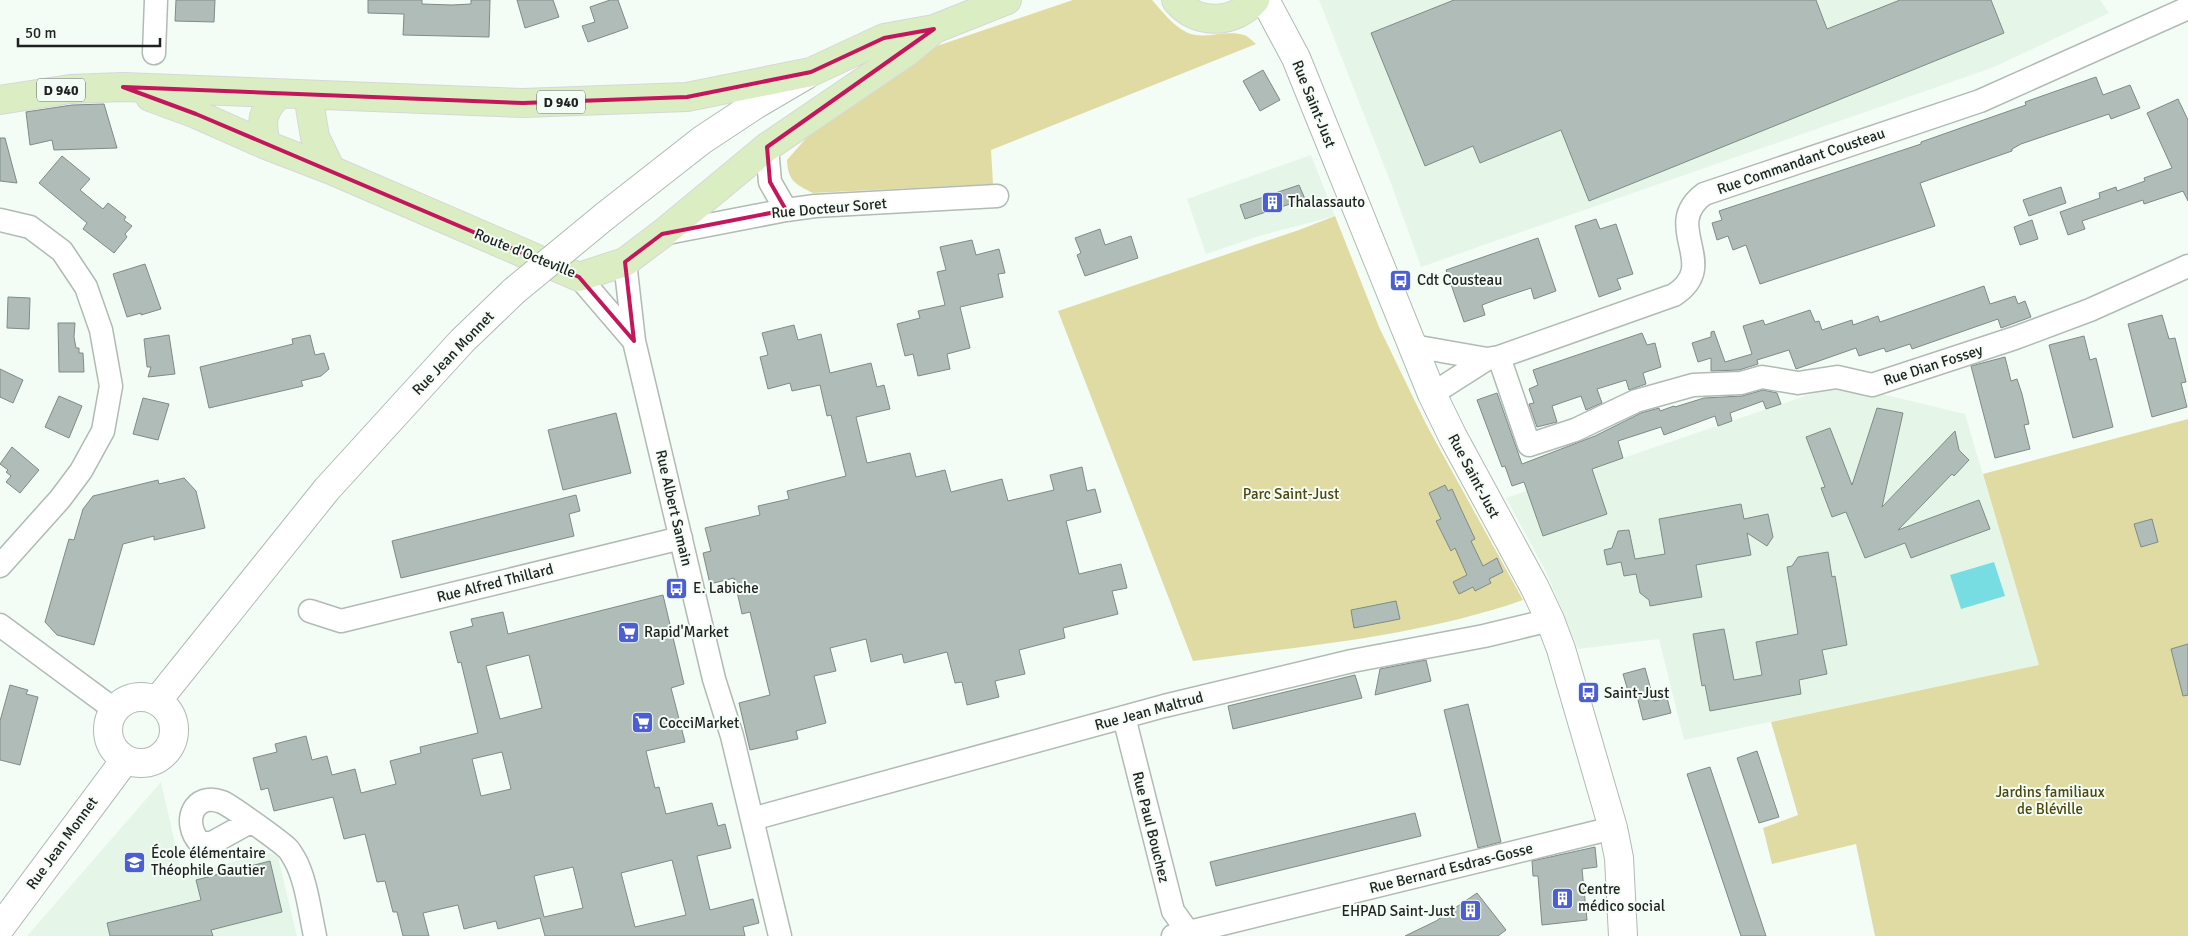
<svg xmlns="http://www.w3.org/2000/svg" width="2188" height="936" font-family="Signika,sans-serif">
<style>
.built{fill:#e5f6e9}
.green{fill:#e0dba2}
.water{fill:#78dde2}
.building{fill:#b0bcb8;stroke:#7f8b87;fill-rule:evenodd}
.lines{fill:none;stroke-linecap:round;stroke-linejoin:round}
.minor-casing{stroke:#b1bab3;stroke-width:25}
.tertiary-casing{stroke:#b1bab3;stroke-width:30}
.primary-casing{stroke:#d7d7d7;stroke-width:30}
.minor{stroke:#fff;stroke-width:22}
.tertiary{stroke:#fff;stroke-width:28}
.primary{stroke:#dbeec3;stroke-width:28}
.tertiary-bridge-casing{stroke:#b1bab3;stroke-width:30;stroke-linecap:butt}
.tertiary-bridge{stroke:#fff;stroke-width:28}
.marked{fill:none;stroke:#c2185b;stroke-width:4;stroke-linejoin:round}
.labels{text-anchor:middle;stroke-width:4;stroke-linejoin:round;paint-order:stroke}
.shield{fill:#f3fcf5;stroke:#5f6360;stroke-width:1}
.shield-label{font-size:14px;font-weight:bold;fill:#1f2220}
.street-label{font-size:15px;fill:#1f2220;stroke:#f3fcf5}
.poi-label{font-size:15px;fill:#1f2220;stroke:#f3fcf5;text-anchor:start}
.park-label{font-size:15px;fill:#4d470d;stroke:#f3fcf5}
</style>
<rect width="100%" height="100%" fill="#f3fcf5"/>
<path class="built" d="M1319 0H2100L2109 13 1994 67 1421 267 1392 186Z
M1311 155 1335 216 1259 236 1206 254 1187 199Z
M1840 384 1965 414 2039 665 1684 740 1659 639 1578 649 1547 574 1506 498Z
M161 782 182 874 270 853 278 857 297 936H27Z"/>
<path class="green" d="M1073 0H1152C1162 11 1172 25 1186 32 1204 41 1225 29 1244 35 1248 36 1252 41 1256 44L991 150 993 184 813 193C795 184 788 181 787 160L809 135 934 47Z
M1335 216 1379 327 1426 424 1523 600C1417 637 1303 646 1193 661L1058 311 1299 230Z
M2188 419V936H1875L1856 844 1772 864 1763 828 1798 815 1771 722 2039 665 1983 474Z"/>
<path class="water" d="M1994 562 2005 596 1961 609 1950 575Z"/>
<path class="building" d="M176 0H215L214 22 175 21Z
M368 0H422V4L452 5 471 4V0H490L489 37 403 35 404 14 368 13Z
M517 0H553L559 17 525 28Z
M610 0H618L628 28 588 42 582 26 595 22 590 7Z
M1454 0H1816L1827 29 1900 0H1991L2004 33 1589 201 1561 130 1480 163 1473 146 1425 166 1371 33Z
M1263 70 1280 100 1260 111 1243 81Z
M2096 77 2103 95 2130 85 2140 108 2111 119 2109 114 2021 144 2012 149V151L1920 183 1935 226 1760 284 1746 245 1733 250 1728 236 1717 240 1712 223 1722 220 1719 211 1921 144V142L2026 105 2025 102Z
M2178 99 2188 120V201L2183 191 2144 204 2143 200 2082 221 2085 229 2068 235 2060 212 2100 198 2099 193 2116 187 2117 191 2145 181 2144 178 2172 168 2147 113Z
M104 104 117 148 54 150 52 140 30 145 26 112 72 105Z
M0 138H5L17 183 0 181Z
M62 156 90 179 80 190 103 209 108 203 126 217 124 220 132 226 125 234 127 237 114 253 83 229 87 223 39 183Z
M1299 185 1305 199 1245 219 1240 205Z
M2061 187 2066 203 2029 216 2023 200Z
M1596 219 1600 229 1616 224 1633 274 1617 279 1621 289 1599 297 1575 226Z
M2032 220 2038 239 2020 245 2014 227Z
M1100 229 1105 245 1131 236 1138 258 1085 276 1077 255 1081 253 1075 238Z
M1538 238 1556 291 1534 299 1531 288 1498 299 1482 305 1485 315 1464 322 1446 270Z
M972 240 976 255 999 249 1005 273 998 274 1003 297 960 307 970 348 947 354 950 369 918 376 913 354 905 356 897 324 920 318 918 311 945 305 937 272 946 270 940 247Z
M145 264 161 309 141 315V313L127 317 113 274Z
M1984 286 1990 304 2015 296 2018 304 2025 301 2031 317 2001 328 1998 319 1912 349 1910 344 1886 352 1884 348 1859 356 1856 348 1796 369 1789 350 1757 360 1758 364 1739 370 1711 371V358L1698 362 1692 343 1711 337V332L1714 331 1725 362 1752 354 1743 326 1763 320 1765 325 1810 310 1815 322 1819 321 1822 330 1852 320 1853 325 1878 316 1880 322Z
M8 297 30 298 29 329 7 328Z
M2162 315 2169 339 2175 338 2186 382 2181 383 2187 407 2152 417 2128 324Z
M58 323H75L74 337 76 348H79V353H83L84 372H59Z
M794 325 798 340 821 334 830 373 871 363 877 387 884 385 890 409 856 417 867 463 910 453 916 477 945 470 951 492 1002 479 1008 501 1054 490 1050 475 1082 467 1087 491 1095 489 1101 512 1066 521 1079 574 1121 564 1127 588 1112 591 1118 614 1063 628 1065 638 1019 650 1025 674 995 681 999 697 967 705 962 682 955 683 947 652 904 663 902 654 871 662 866 639 830 648 836 671 814 676 826 723 796 731 798 739 750 750 739 703 770 695 750 612 742 614 734 578 710 584 703 553 711 551 705 528 760 515 758 506 789 499 787 491 846 476 831 415 827 416 820 385 792 391 790 383 768 389 760 357 768 355 762 333Z
M1642 333 1647 345 1655 343 1661 367 1643 373 1646 384 1629 390 1626 380 1597 389 1602 403 1586 410 1581 396 1552 406 1557 422 1537 427 1529 404 1534 403 1529 389 1538 385 1533 370Z
M169 335 175 374 148 377 151 367H147L144 339Z
M310 335 315 355 324 353 329 369 321 376 301 381 303 386 209 408 200 367 293 344 292 339Z
M2084 336 2090 360 2096 358 2113 427 2073 438 2049 345Z
M2005 357 2011 381 2017 379 2022 394 2029 424 2024 425 2030 449 1995 458 1971 366Z
M0 369 23 380 13 403 0 397Z
M1763 390 1777 393 1781 404 1766 409 1763 401 1730 413 1732 421 1718 426 1715 416 1664 435 1661 427 1618 441 1623 458 1592 469 1607 514 1543 536 1524 482 1512 486 1505 466 1502 467 1477 400 1497 393 1522 464 1595 436 1641 413 1659 408 1660 411 1674 406 1675 407 1704 398 1742 396Z
M59 396 82 406 69 438 45 427Z
M143 398 169 404 158 440 133 434Z
M1877 408 1903 413 1882 507 1955 431 1959 450 1969 460 1954 476 1952 474 1898 530 1979 500 1990 529 1911 558 1905 543 1865 558 1846 512 1832 517 1821 488 1825 487 1806 437 1830 428 1852 485Z
M616 413 631 473 563 490 548 430Z
M12 447 39 470 20 493 6 482 11 476 6 472 8 470 0 464Z
M184 478 196 491 205 528 154 540V536L123 544 94 645 57 635 45 622 69 539 74 540 83 509 93 496 158 480 159 484Z
M1445 485 1448 491 1452 489 1461 509 1475 539 1471 541 1483 566 1497 558 1503 572 1489 579 1491 583 1475 591 1473 587 1459 594 1453 582 1467 575 1455 548 1451 551 1436 521 1441 519 1429 493Z
M576 495 580 511 569 514 574 536 401 578 392 541Z
M1741 504 1744 519 1768 514 1773 537 1767 546 1747 533 1751 555 1696 565 1702 597 1650 606 1649 600 1640 593 1636 574 1624 576 1621 562 1607 565 1604 550 1612 548 1618 531 1629 530 1635 559 1665 554 1659 519Z
M2152 519 2158 542 2141 547 2134 524Z
M1828 552 1832 577 1835 576 1847 645 1822 650 1827 674 1799 680 1801 694 1710 711 1705 685 1702 686 1693 634 1724 629 1734 680 1762 675 1756 642 1798 634 1787 567 1792 566 1798 557Z
M663 595 684 684 671 688 685 742 646 751 655 788 659 787 666 814 712 803 718 826 725 824 731 848 697 856 710 910 753 899 759 923 743 927 745 936H545L540 918 498 929 496 921 464 929 458 905 423 913 429 936H403L397 912H393L385 881 377 882 365 834 344 839 333 797 274 811 268 788 261 790 253 758 277 752 275 744 306 736 312 760 327 756 332 775 355 769 361 793 396 784 390 761 421 753 420 747 478 733 461 662 458 663 450 632 473 626 471 619 503 612 508 634ZM529 655 542 708 500 719 486 666ZM502 752 511 789 481 796 472 759ZM672 860 686 915 635 927 621 873ZM573 867 583 908 544 917 534 876Z
M1396 601 1400 619 1354 628 1351 610Z
M2188 644V695L2183 696 2171 649Z
M1426 660 1431 681 1375 695 1380 669Z
M1645 668 1654 701 1667 698 1671 713 1643 720 1637 696 1630 698 1623 674Z
M1355 675 1362 698 1233 729 1228 706Z
M10 685 28 690 26 694 38 697 20 765 0 760V721Z
M1468 704 1501 842 1478 848 1444 710Z
M1757 751 1779 817 1759 823 1737 758Z
M1710 767 1766 936H1741L1687 774Z
M1415 813 1421 836 1216 886 1210 862Z
M1595 847 1597 867 1582 869 1587 920 1542 925 1538 876H1533L1532 861Z
M270 861 282 912 211 930 213 936H110L107 923 201 900 196 880Z
M1477 893 1506 930 1498 936H1405L1436 921Z"/>
<g class="lines">
<defs>
<path id="minor" d="M154 53 156 0
M767 147 770 182 786 210
M0 220 30 227 62 251 86 287 101 330 111 386 103 431 81 471 60 499 0 566
M662 234 786 210 815 206 997 196
M625 262 634 341 714 679 732 736 780 936
M579 277 634 341
M1413 346 1487 359 1499 357 1674 295C1722 264 1660 227 1704 194L1980 101 2188 8
M1499 357 1529 445 1575 430 1636 401 1693 385 1741 383 1762 377 1798 383 1837 377 1872 385 2015 338 2090 310 2188 266
M1432 394 1487 359
M310 611 341 621 681 538
M0 625 115 710
M1124 717 1173 911 1188 932
M752 819 1164 706 1352 661 1484 636 1550 620
M250 822 212 843H200C181 822 194 791 222 802 230 805 281 842 288 849 290 851 292 855 294 858 306 878 310 913 315 936
M1173 936 1613 828"/>
<path id="tertiary" d="M1265 0 1296 58 1432 394 1453 437 1535 588 1550 620 1561 649 1613 828 1619 858 1623 936
M605 216 702 140 755 105 806 75
M108 730a33 33 0 1 1 66 0a33 33 0 1 1-66 0Z
M157 701 327 489 462 341 514 291
M0 928 125 760"/>
<path id="primary" d="M1176 0C1196 26 1235 24 1255 0
M308 95 315 137 331 170
M150 97 196 114 266 145 331 170 579 277 625 262 662 234 767 147 907 52 931 32
M0 100 70 89 123 87 523 103 687 97 811 72 884 38 934 29 1007 0
M266 145C261 121 261 112 279 94"/>
</defs>
<use href="#minor" class="minor-casing"/>
<use href="#tertiary" class="tertiary-casing"/>
<use href="#primary" class="primary-casing"/>
<use href="#minor" class="minor"/>
<use href="#tertiary" class="tertiary"/>
<use href="#primary" class="primary"/>
<defs>
<path id="tertiary-bridge" d="M514 291 605 216"/>
</defs>
<use href="#tertiary-bridge" class="tertiary-bridge-casing"/>
<use href="#tertiary-bridge" class="tertiary-bridge"/>
</g>
<path class="marked" d="M934 29 767 147 770 182 786 210 662 234 625 262 634 341 579 277 196 114 123 87 523 103 687 97 811 72 884 38Z"/>
<defs>
<symbol id="building-square" viewBox="-11 -11 22 22"><rect x="-9" y="-9" width="18" height="18" rx="4" fill="#4b5ed2" stroke="#f3fcf5"/><path d="M-4-6H4V6H1V3H-1V6H-4ZM-2.5-4.3h1.7v1.8h-1.7ZM.8-4.3h1.7v1.8H.8ZM-2.5-1h1.7V.8h-1.7ZM.8-1h1.7V.8H.8Z" fill="#fff"/></symbol>
<symbol id="bus-square" viewBox="-11 -11 22 22"><rect x="-9" y="-9" width="18" height="18" rx="4" fill="#4b5ed2" stroke="#f3fcf5"/><path d="M-5-6H5V4H4V6H2V4H-2V6H-4V4H-5ZM-3.5-4V0h7V-4ZM-3.5 1.2v1.5H-2V1.2ZM2 1.2v1.5H3.5V1.2Z" fill="#fff"/></symbol>
<symbol id="supermarket-square" viewBox="-11 -11 22 22"><rect x="-9" y="-9" width="18" height="18" rx="4" fill="#4b5ed2" stroke="#f3fcf5"/><path d="M-6-5.5h2.5l.6 2H6L4.5 2H-2.5L-4.4-4H-6ZM-1.5 3.2a1.3 1.3 0 1 0 .1 0ZM3 3.2a1.3 1.3 0 1 0 .1 0Z" fill="#fff"/></symbol>
<symbol id="school-square" viewBox="-11 -11 22 22"><rect x="-9" y="-9" width="18" height="18" rx="4" fill="#4b5ed2" stroke="#f3fcf5"/><path d="M0-5L7-2L0 1L-7-2ZM-4 1L0 2.5L4 1V4Q0 6-4 4Z" fill="#fff"/></symbol>
</defs>
<g fill-rule="evenodd">
<use href="#building-square" x="1260" y="190" width="25" height="25"/>
<use href="#bus-square" x="1388" y="268" width="25" height="25"/>
<use href="#bus-square" x="664" y="576" width="25" height="25"/>
<use href="#supermarket-square" x="616" y="620" width="25" height="25"/>
<use href="#bus-square" x="1576" y="680" width="25" height="25"/>
<use href="#supermarket-square" x="630" y="710" width="25" height="25"/>
<use href="#school-square" x="122" y="850" width="25" height="25"/>
<use href="#building-square" x="1550" y="886" width="25" height="25"/>
<use href="#building-square" x="1458" y="898" width="25" height="25"/>
</g>
<g class="labels">
<g class="shield">
<rect x="37" y="78.5" width="48" height="23" rx="4"/>
<rect x="537" y="90.5" width="48" height="23" rx="4"/>
</g>
<g class="shield-label">
<text x="61" y="95">D 940</text>
<text x="561" y="107">D 940</text>
</g>
<g class="street-label">
<text transform="translate(1314 104) rotate(68)" y="5">Rue Saint-Just</text>
<text transform="translate(1801 161) rotate(-19)" y="5">Rue Commandant Cousteau</text>
<text transform="translate(829 208) rotate(-5)" y="5">Rue Docteur Soret</text>
<text transform="translate(525 253) rotate(22)" y="5">Route d'Octeville</text>
<text transform="translate(453 353) rotate(-46)" y="5">Rue Jean Monnet</text>
<text transform="translate(1933 365) rotate(-18)" y="5">Rue Dian Fossey</text>
<text transform="translate(1474 476) rotate(62)" y="5">Rue Saint-Just</text>
<text transform="translate(674 508) rotate(77)" y="5">Rue Albert Samain</text>
<text transform="translate(495 583) rotate(-14)" y="5">Rue Alfred Thillard</text>
<text transform="translate(1149 711) rotate(-15)" y="5">Rue Jean Maltrud</text>
<text transform="translate(1151 827) rotate(76)" y="5">Rue Paul Bouchez</text>
<text transform="translate(62 843) rotate(-54)" y="5">Rue Jean Monnet</text>
<text transform="translate(1451 868) rotate(-14)" y="5">Rue Bernard Esdras-Gosse</text>
</g>
<g class="poi-label">
<text x="1288" y="207">Thalassauto</text>
<text x="1417" y="285">Cdt Cousteau</text>
<text x="693" y="593">E. Labiche</text>
<text x="644" y="637">Rapid'Market</text>
<text x="1604" y="698">Saint-Just</text>
<text x="659" y="728">CocciMarket</text>
<text x="151" y="858">École élémentaire<tspan x="151" dy="17">Théophile Gautier</tspan></text>
<text x="1578" y="894">Centre<tspan x="1578" dy="17">médico social</tspan></text>
<text x="1455" y="916" text-anchor="end">EHPAD Saint-Just</text>
</g>
<g class="park-label">
<text x="1291" y="499">Parc Saint-Just</text>
<text x="2050" y="797">Jardins familiaux<tspan x="2050" dy="17">de Bléville</tspan></text>
</g>
</g>
<path d="M18 38v8h142v-8" fill="none" stroke="#1f2220" stroke-width="2.5"/>
<text x="25" y="38" font-size="15" fill="#1f2220" stroke="#f3fcf5" stroke-width="4" paint-order="stroke">50 m</text>
</svg>
